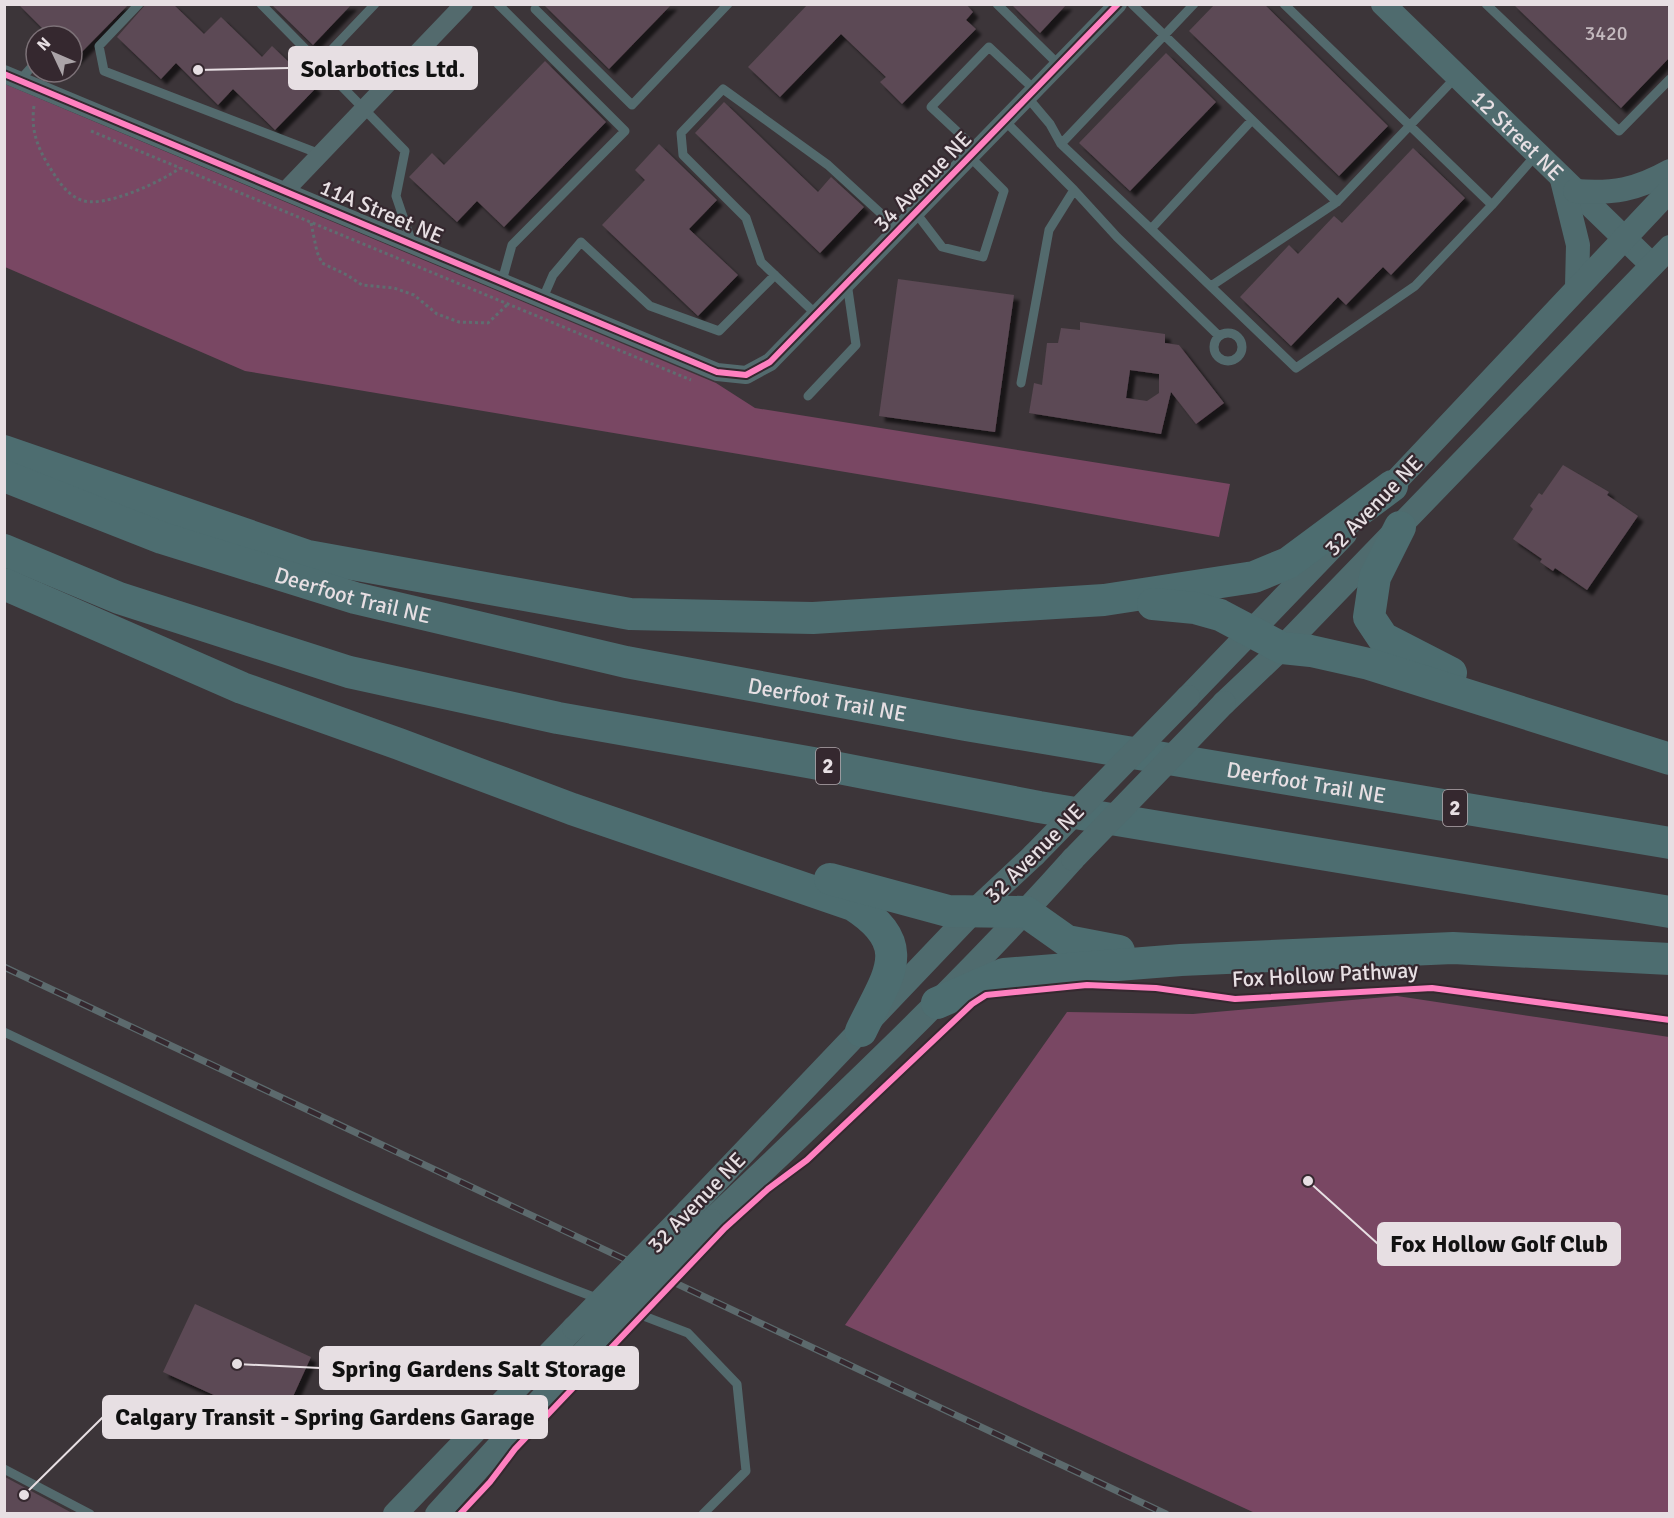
<svg xmlns="http://www.w3.org/2000/svg" width="1674" height="1518" font-family="Signika,sans-serif">
<style>
.green{fill:#794763}
.building{fill:#5c4954;fill-rule:evenodd;filter:url(#shadow)}
.lines{fill:none;stroke-linecap:round;stroke-linejoin:round}
.path{stroke:#5f6d70;stroke-width:3;stroke-dasharray:3 3;stroke-linecap:butt}
.lane{stroke:#536a6d;stroke-width:9}
.street{stroke:#536a6d;stroke-width:18}
.secondary{stroke:#4f6b6e;stroke-width:24}
.highway{stroke:#4d6d70;stroke-width:32}
.rail-casing{stroke:#5c6a6d;stroke-width:7}
.rail{stroke:#35282f;stroke-width:4.5;stroke-dasharray:14;stroke-linecap:butt}
.secondary-bridge{stroke:#4f6b6e;stroke-width:24}
.cycleway-casing{stroke:#35282f;stroke-width:10}
.cycleway{stroke:#ff80c0;stroke-width:6}
.labels{text-anchor:middle;stroke-width:4.5;stroke-linejoin:round;paint-order:stroke}
.number-label{font-size:20px;fill:#c4babf}
.shield{fill:#35282f;stroke:#b2a8ad;stroke-width:1.5}
.shield-label{font-size:21px;font-weight:bold;fill:#e7dfe3}
.street-label{font-size:22px;fill:#e7dfe3;stroke:#35282f}
.leader{fill:none;stroke:#e7dfe3;stroke-width:2}
.callout-dot{fill:#e7dfe3;stroke:#35282f;stroke-width:2}
.callout{fill:#e7dfe3;stroke:#e7dfe3;stroke-width:2}
.callout-label{font-size:24px;text-anchor:middle;font-weight:bold;fill:#111}
</style>
<defs>
<filter id="shadow"><feDropShadow dx="5.5" dy="5.5" stdDeviation="1.5" flood-color="#0009"/></filter>
</defs>
<rect width="100%" height="100%" fill="#3c3539"/>
<path class="green" d="M5 84 716 383 755 408 1230 484 1219 537 1030 503 245 371 5 267Z
M1397 996 1669 1037V1513H1255L845 1325 1067 1012 1193 1014Z"/>
<path class="building" d="M18 4H129L72 62V36H50Z
M146 4H173L204 34 221 17 262 57 272 46 316 88 275 130 233 89 218 105 176 63 161 79 117 37Z
M271 4H352L313 45Z
M543 4H672L609 69Z
M808 4H966L973 12 966 20 976 29 902 104 880 82 886 77 841 34 780 97 748 67Z
M1011 4H1067L1040 33Z
M1215 4H1264L1388 126 1339 176 1189 31Z
M1513 4H1665L1670 9V57L1621 108Z
M1166 53 1216 102 1130 191 1079 143Z
M545 61 606 122 504 227 477 201 457 222 409 177 432 153 444 165Z
M724 102 818 192 831 177 864 207 820 253 695 133Z
M659 144 717 200 689 229 738 275 698 316 602 225 645 180 635 170Z
M1413 148 1465 198 1391 275 1383 267 1346 305 1338 297 1291 346 1240 297 1289 245 1298 254 1334 216 1342 223Z
M898 279 1014 295 995 432 879 416Z
M1080 322 1165 334V343L1179 345 1224 403 1196 424 1171 392 1161 434 1029 413 1034 383 1042 385 1047 343H1058L1061 328 1080 330ZM1130 370 1159 374V393L1147 401 1126 398Z
M1563 465 1609 492 1607 495 1638 516 1587 590 1555 568 1553 571 1540 562 1542 559 1513 539 1533 509 1530 506 1539 493 1542 495Z
M195 1304 311 1357 280 1425 163 1372Z
M4 1477H5L74 1514H4Z"/>
<g class="lines">
<path class="path" d="M34 106C31 128 36 144 47 163 56 177 65 194 81 200 103 209 161 182 180 168
M91 131 691 380
M311 223 317 252 322 263 347 275 362 285 394 288 414 295 437 314 459 322 488 323 507 305"/>
<path class="lane" d="M139 4 99 46 104 71 320 154
M261 4 319 63
M375 4 319 63 405 151 396 196 412 243
M498 4 625 131 512 245 502 281
M997 4 1059 65
M1132 4 1337 202 1457 76
M1284 4 1492 205 1536 155
M1486 4 1619 131 1670 79
M535 9 632 105 728 4
M20 80 36 62
M1028 98 1050 124 1061 144 1194 4
M1252 120 1151 229 1296 368 1415 286 1492 205
M1005 121 1074 190 1049 230 1021 383
M1061 144 1151 229
M977 150 931 107 989 47 1035 90
M1074 190 1117 237 1219 336
M916 213 942 247 983 257 1004 191 970 157
M1211 286 1337 202
M543 298 553 275 581 242 650 306 719 331 775 275
M817 315 761 262 746 218 683 155 681 133 723 89 828 165 899 230
M1214 347a14 14 0 1 1 28 0a14 14 0 1 1-28 0Z
M808 396 856 345 847 283
M4 1032C201 1125 395 1222 599 1299
M628 1310 688 1333 737 1384 746 1471 703 1514
M4 1469 90 1514"/>
<path class="street" d="M4 74 717 372 746 375 770 362 1118 4
M286 190 464 4"/>
<g class="secondary">
<path id="s1" d="M1383 4 1652 265"/>
<path d="M1562 180 1578 245 1577 286"/>
<path d="M1575 191C1613 194 1636 190 1670 171"/>
<path d="M1379 499 1670 190"/>
<path d="M1188 697 1345 534"/>
<path d="M1224 703 1282 648 1670 247"/>
<path d="M688 1211 973 912 1034 855"/>
<path d="M711 1221C834 1103 959 987 1073 859"/>
<path d="M395 1514 574 1328"/>
<path d="M437 1514 596 1339"/>
</g>
<g class="highway">
<path d="M4 451 308 556 630 614 813 618 1104 600 1254 577 1288 563 1392 486"/>
<path id="s2" d="M4 476 162 538 355 598 626 662 966 725 1670 843"/>
<path d="M1400 527 1375 577 1369 617 1383 638 1451 673"/>
<path d="M4 550 119 598 349 672 558 718 813 763 1039 807 1670 912"/>
<path d="M4 584 242 688 399 744 572 809 853 905C917 946 887 976 861 1031"/>
<path d="M1153 604 1195 608 1220 615 1282 648 1311 651 1369 664 1670 759"/>
<path d="M830 879 948 911 1026 912 1067 941 1119 951"/>
<path d="M937 1003 1004 974 1181 960 1453 948 1670 959"/>
</g>
<defs>
<path id="rail" d="M4 967 1166 1514"/>
</defs>
<use href="#rail" class="rail-casing"/>
<use href="#rail" class="rail"/>
<path class="secondary-bridge" d="M1034 855 1188 697
M1073 859 1224 703
M574 1328 688 1211
M596 1339 711 1221"/>
<defs>
<path id="cycleway" d="M4 74 717 372 746 375 770 362 1118 4
M460 1514 490 1482 515 1449 725 1228 768 1189 807 1160 972 1004 986 995 1087 985 1156 988 1235 999 1432 988 1670 1020"/>
</defs>
<use href="#cycleway" class="cycleway-casing"/>
<use href="#cycleway" class="cycleway"/>
</g>
<g class="labels">
<g class="number-label">
<text x="1606" y="40">3420</text>
</g>
<g class="shield">
<rect x="816" y="748" width="24" height="36" rx="4.5"/>
<rect x="1443" y="790" width="24" height="36" rx="4.5"/>
</g>
<g class="shield-label">
<text x="828" y="773">2</text>
<text x="1455" y="815">2</text>
</g>
<g class="street-label">
<text dy="8" stroke="none"><textPath href="#s1" startOffset="188">12 Street NE</textPath></text>
<text transform="translate(922 181) rotate(-46)" y="8">34 Avenue NE</text>
<text transform="translate(382 211) rotate(23)" y="8">11A Street NE</text>
<text transform="translate(1373 505) rotate(-46)" y="8">32 Avenue NE</text>
<text dy="8" stroke="none"><textPath href="#s2" startOffset="369">Deerfoot Trail NE</textPath></text>
<text dy="8" stroke="none"><textPath href="#s2" startOffset="855">Deerfoot Trail NE</textPath></text>
<text dy="8" stroke="none"><textPath href="#s2" startOffset="1341">Deerfoot Trail NE</textPath></text>
<text transform="translate(1034 853) rotate(-45)" y="8">32 Avenue NE</text>
<text transform="translate(1325 974) rotate(-3)" y="8">Fox Hollow Pathway</text>
<text transform="translate(696 1202) rotate(-46)" y="8">32 Avenue NE</text>
</g>
</g>
<path class="leader" d="M198 70L289 68M1308 1181L1378 1244M237 1364L320 1368M24 1495L103 1417"/>
<g class="callout-dot">
<circle cx="198" cy="70" r="6"/>
<circle cx="1308" cy="1181" r="6"/>
<circle cx="237" cy="1364" r="6"/>
<circle cx="24" cy="1495" r="6"/>
</g>
<g class="callout">
<rect x="289" y="47" width="188" height="42" rx="6"/>
<rect x="1378" y="1223" width="242" height="42" rx="6"/>
<rect x="320" y="1347" width="318" height="42" rx="6"/>
<rect x="103" y="1396" width="444" height="42" rx="6"/>
</g>
<g class="callout-label">
<text x="383" y="77">Solarbotics Ltd.</text>
<text x="1499" y="1252">Fox Hollow Golf Club</text>
<text x="479" y="1377">Spring Gardens Salt Storage</text>
<text x="325" y="1425">Calgary Transit - Spring Gardens Garage</text>
</g>
<rect width="1674" height="1518" fill="none" stroke="#e7dfe3" stroke-width="12"/>
<g transform="translate(54 54) rotate(314)"><circle r="28" fill="#35282f" stroke="#7c7177" stroke-width="1.5"/>
<path d="M0-4.5L10 22L0 15L-10 22Z" fill="#aba4a8"/>
<text y="-9" font-size="16" font-weight="bold" text-anchor="middle" fill="#e7dfe3">N</text>
</g>
</svg>
